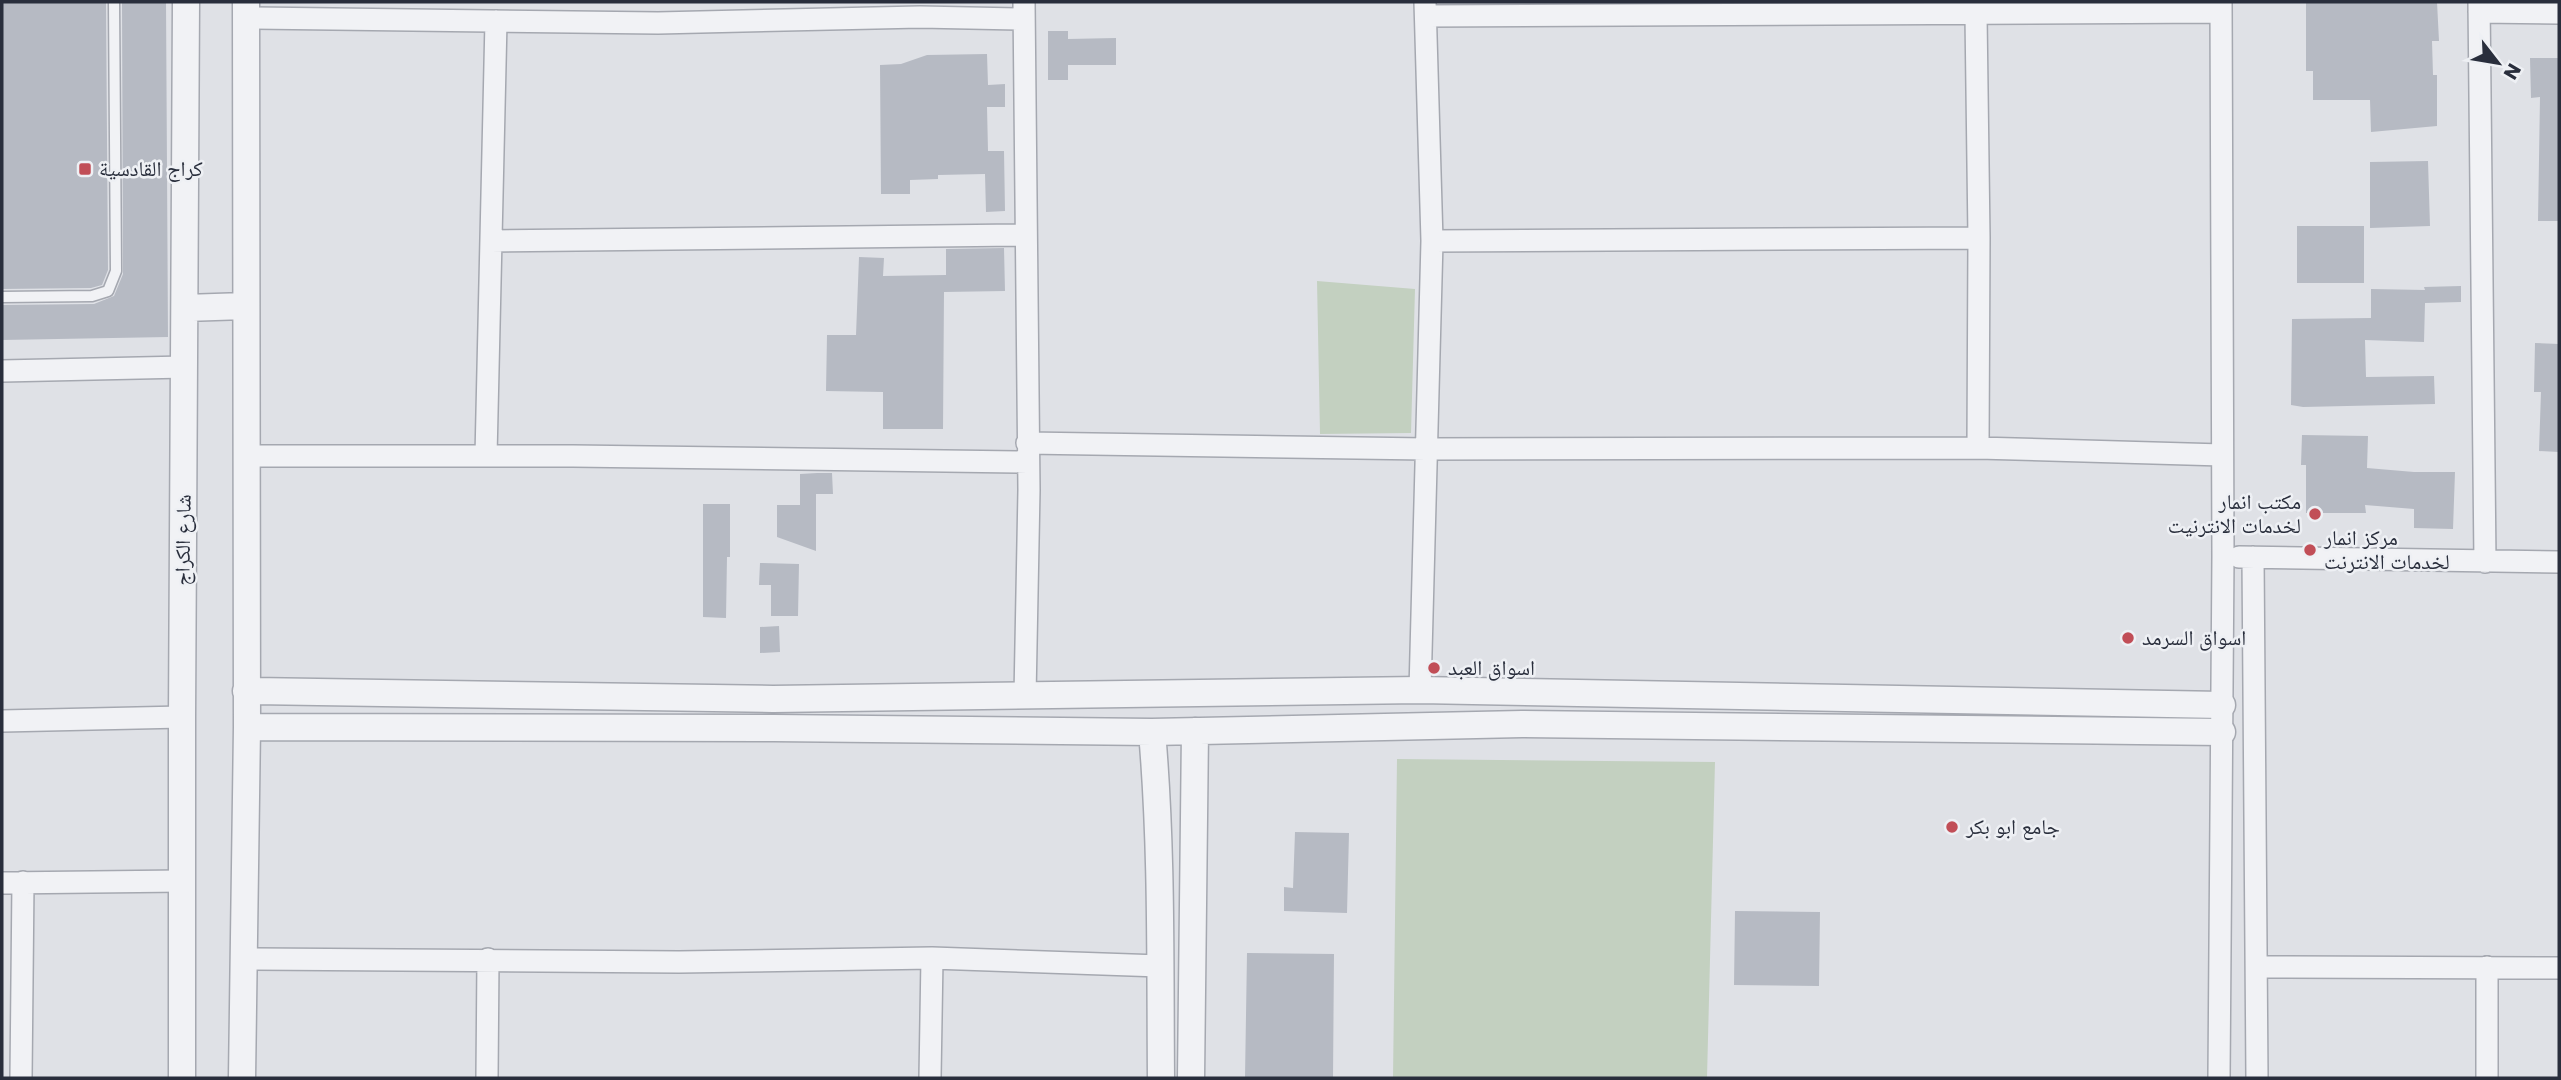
<svg xmlns="http://www.w3.org/2000/svg" width="2561" height="1080" font-family="Poppins,'Noto Naskh Arabic',sans-serif">
<style>
.green{fill:#c3d0c0}
.building{fill:#b6bac3}
.lines{fill:none;stroke-linecap:round;stroke-linejoin:round}
.service-casing{stroke:#a5a8b0;stroke-width:13}
.minor-casing{stroke:#a5a8b0;stroke-width:24}
.tertiary-casing{stroke:#a5a8b0;stroke-width:29}
.service{stroke:#f1f2f5;stroke-width:10}
.minor{stroke:#f1f2f5;stroke-width:21}
.tertiary{stroke:#f1f2f5;stroke-width:26}
.poi-dot{fill:#c14e57;stroke:#eef0f4;stroke-width:2.5}
.labels{text-anchor:middle;stroke-width:5;stroke-linejoin:round;paint-order:stroke}
.poi-label{font-size:21px;fill:#292e3c;stroke:#eef0f4;text-anchor:start}
.street-label{font-size:21px;fill:#292e3c;stroke:#eef0f4}
</style>
<rect width="100%" height="100%" fill="#dfe1e6"/>
<path class="green" d="M1317 281 1415 289 1411 433 1320 434Z
M1397 759 1715 762 1707 1078H1393Z"/>
<path class="building" d="M2 2H106L108 270 102 285 91 288 2 289Z
M122 2H166L168 337 2 340V305L94 304 114 296 123 274Z
M2306 2H2437L2439 41H2432L2433 75H2437V126L2371 132 2370 100H2313V71H2306Z
M1048 31H1068V39L1116 38V65H1068V80H1048Z
M987 54 988 85 1005 84V107H987L988 151H1004L1005 211 986 212 985 174 938 175V179L910 180V194H881L880 65 901 64 927 55Z
M2530 58H2559V221H2538L2540 97 2531 98Z
M2428 161 2430 226 2370 228V162Z
M2297 226H2364V283H2297Z
M1004 248 1005 291 944 292 943 429H883V392L826 391 827 335H856L859 257 884 258 883 276 946 275V249Z
M2461 286V302L2425 303 2424 342 2365 340 2366 377 2434 376 2435 404 2303 407 2291 405 2292 319 2371 318V289L2425 290 2424 287Z
M2535 343 2559 344V452L2539 451 2541 392H2534Z
M2302 435 2368 436 2367 468 2414 472H2455L2453 529 2414 528V509L2365 505 2366 513H2306V465H2301Z
M817 473H832L833 494H816V551L777 537V505H800V474Z
M703 504H730V557H727L726 618 703 617Z
M760 563 799 564 798 616H771V585H759Z
M779 626 780 652 760 653V627Z
M1295 832 1349 833 1347 913 1284 911V887L1293 888Z
M1735 911 1820 912 1819 986 1734 985Z
M1247 953 1334 954 1333 1078H1245Z"/>
<g class="lines">
<defs>
<path id="service" d="M2 297 92 296 108 291 116 271 114 2"/>
<path id="minor" d="M1024 2 1029 490 1025 696
M2479 2 2485 562
M2479 12 2559 13
M1976 15 1979 238 1978 448
M1426 16 2221 12
M246 18 658 23 920 17 1024 19
M491 241 1025 235
M1432 241 1979 238
M2 371 185 367
M1027 443 1426 449 1978 448 2222 455
M245 456H573L1027 462
M486 456 496 21
M2239 557 2559 562
M2253 557 2257 1078
M1420 690 1432 241 1425 2
M2 721 182 717
M2 883 183 881
M243 959 679 962 932 958 1160 966
M2257 967 2559 968
M2487 967V1078
M21 1078 23 882
M487 1078 488 959
M930 1078 932 958
M2219 1078 2223 556 2221 2"/>
<path id="tertiary" d="M185 308 245 306
M246 691 773 699 1420 690 2222 705
M247 727 774 728 1152 732 1522 724 2222 732
M1152 732C1162 847 1160 963 1161 1078
M182 1078V717L186 2
M242 1078 247 727 246 2
M1191 1078 1195 731"/>
</defs>
<use href="#service" class="service-casing"/>
<use href="#minor" class="minor-casing"/>
<use href="#tertiary" class="tertiary-casing"/>
<use href="#service" class="service"/>
<use href="#minor" class="minor"/>
<use href="#tertiary" class="tertiary"/>
</g>
<g class="poi-dot">
<rect x="78" y="162" width="14" height="14" rx="3.5"/>
<circle cx="2315" cy="514" r="7"/>
<circle cx="2310" cy="550" r="7"/>
<circle cx="2128" cy="638" r="7"/>
<circle cx="1434" cy="668" r="7"/>
<circle cx="1952" cy="827" r="7"/>
</g>
<g class="labels">
<g class="poi-label">
<text x="99" y="176">كراج القادسية</text>
<text x="2301" y="509" text-anchor="end">مكتب انمار<tspan x="2301" dy="24">لخدمات الانترنيت</tspan></text>
<text x="2324" y="545">مركز انمار<tspan x="2324" dy="24">لخدمات الانترنت</tspan></text>
<text x="2142" y="645">اسواق السرمد</text>
<text x="1448" y="675">اسواق العبد</text>
<text x="1966" y="834">جامع ابو بكر</text>
</g>
<g class="street-label">
<text transform="translate(183 540) rotate(-89)" y="7">شارع الكراج</text>
</g>
</g>
<rect width="2561" height="1080" fill="none" stroke="#292e3c" stroke-width="7"/>
<g transform="translate(2498 63) rotate(121)" stroke="#eef0f4" stroke-width="5" paint-order="stroke">
<path d="M0-5L12 26L0 18L-12 26Z" fill="#292e3c"/>
<text y="-10" font-size="19" font-weight="bold" text-anchor="middle" fill="#292e3c">N</text>
</g>
</svg>
